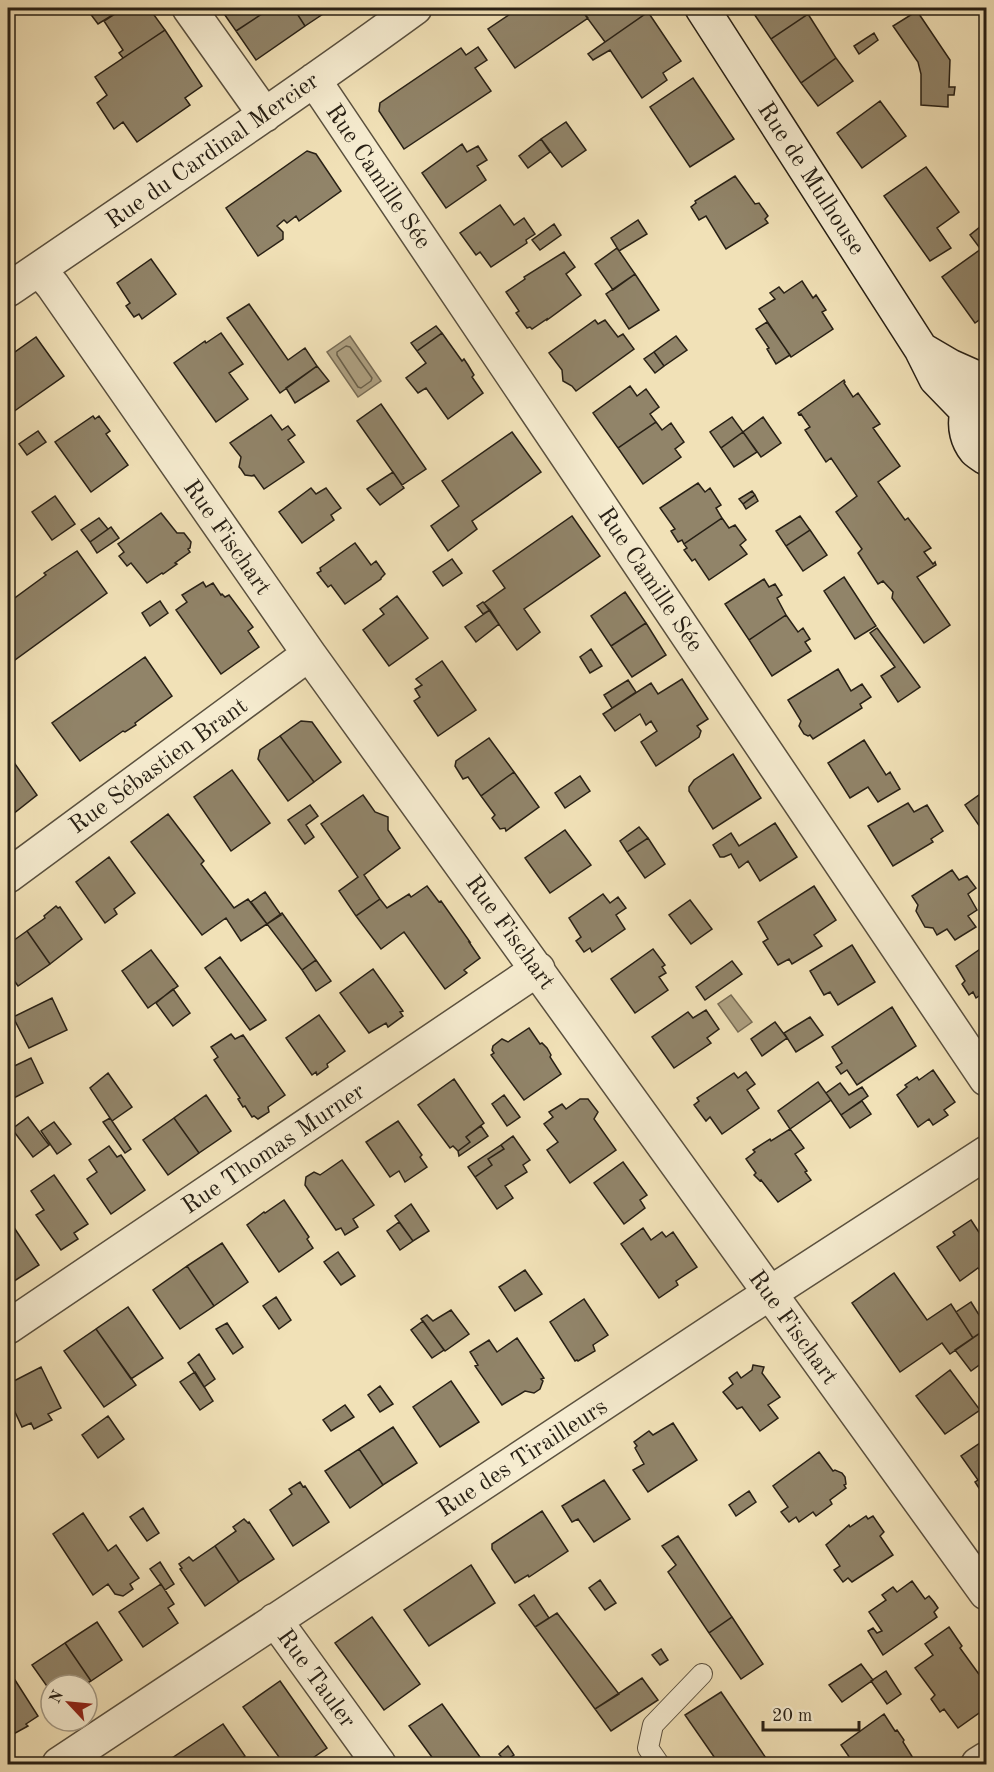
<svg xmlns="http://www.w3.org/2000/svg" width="994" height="1772" font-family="'Old Standard TT',serif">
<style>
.water{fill:#ad9f80;stroke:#786c55;stroke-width:1.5}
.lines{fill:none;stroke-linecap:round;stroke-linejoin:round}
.shore{stroke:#6a604a;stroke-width:1.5}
.building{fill:#918469;stroke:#282015;stroke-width:1.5}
.lane-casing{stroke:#5a503e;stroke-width:22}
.street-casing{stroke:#5a503e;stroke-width:36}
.secondary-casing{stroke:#282015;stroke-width:36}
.lane{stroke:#f6ecd0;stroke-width:20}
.street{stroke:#f6ecd0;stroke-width:33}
.secondary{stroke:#f6ecd0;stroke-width:33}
.labels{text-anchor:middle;stroke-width:4.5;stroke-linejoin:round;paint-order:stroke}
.street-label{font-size:24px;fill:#282015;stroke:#f6ecd0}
</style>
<rect width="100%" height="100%" fill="#f1e1b7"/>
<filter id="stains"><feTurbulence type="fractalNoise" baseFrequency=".00333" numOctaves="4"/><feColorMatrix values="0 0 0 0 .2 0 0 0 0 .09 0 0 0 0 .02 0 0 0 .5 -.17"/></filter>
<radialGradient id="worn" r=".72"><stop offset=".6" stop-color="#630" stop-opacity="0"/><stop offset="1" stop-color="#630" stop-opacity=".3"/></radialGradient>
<path class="water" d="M350 336 381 381 358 397 327 352Z
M731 995 752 1022 738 1032 718 1004Z"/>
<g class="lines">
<path class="shore" d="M346 346 350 347 372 378 371 381 361 388 358 387 337 355V352Z"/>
</g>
<path class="building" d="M86 8H124L98 24Z
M124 8H149L165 30 123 58 119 53 123 50 104 21Z
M220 8H271L236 31Z
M271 8H274L276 12 283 8H297L294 9 305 26 256 60 236 31Z
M297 8H332L305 26 294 9Z
M519 8H580L588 18 515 68 488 29Z
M580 8H645L648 12 605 42Z
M750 8H803L808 14 771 39Z
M917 11 950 60 949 87H955L954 95H948V107L921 105V74L918 62 893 26Z
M648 12 681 61 663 73 667 80 642 98 610 50 593 60 588 54Z
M808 14 836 58 801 83 771 39Z
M165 30 202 86 185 98 190 105 137 142 123 122 114 129 97 103 107 95 95 77Z
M874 33 878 40 859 54 854 46Z
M478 47 487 60 475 68 491 91 404 149 379 111 380 103 461 48 466 55Z
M836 58 853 81 818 106 801 83Z
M693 78 734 139 690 167 650 107Z
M880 101 906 136 862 168 837 133Z
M566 122 586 150 562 167 541 139Z
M541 139 550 152 528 168 519 156Z
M462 144 467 152 478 146 487 160 477 166 486 180 446 208 422 173Z
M307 151 316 154 341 191 299 221 296 216 287 223 284 220 277 226 283 232V239L258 256 226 208Z
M926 167 959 212 937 228 951 248 930 261 884 196Z
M735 176 755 204 759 203 768 216 765 219 768 223 726 249 706 216 699 220 691 207 696 203 695 201Z
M500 205 514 225 524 218 535 234 526 240 527 243 491 267 480 252 476 255 460 233Z
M638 220 647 234 619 251 611 238Z
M986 222V241L979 247 970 235Z
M554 224 561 235 540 250 532 240Z
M617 248 635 274 613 290 595 264Z
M981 249 986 256V315L975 323 942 277Z
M564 252 575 267 566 274 581 295 547 320V319L532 329 530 327 527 328 516 313 519 311 506 292 525 279 524 277Z
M151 259 176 294 142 319 139 314 134 317 126 306 130 303 117 283Z
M635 274 659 310 629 329 606 294Z
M802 281 813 298 816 295 826 310 822 312 833 329 791 357 759 309 775 299 770 293 779 287 784 293Z
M249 304 288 360 305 348 317 366 280 393 227 318Z
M595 320 598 324 605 320 618 337 623 334 634 349 576 391 572 386 563 381 562 370 549 353Z
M767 322 790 355 776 364 767 349 769 348 756 329Z
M436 326 442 333 417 351 411 343Z
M221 333 243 364 229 373 248 399 216 422 174 363 205 341 206 343Z
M442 333 462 361 464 359 468 365 474 375 472 377 483 393 448 419 426 388 418 393 406 378 426 363 417 351Z
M676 336 687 350 664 366 654 352Z
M36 337 64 376 13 412 8 404V357Z
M654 352 664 366 655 373 644 359Z
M317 366 329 381 295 403 286 388Z
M844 380 845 382 844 383 853 397 858 393 880 424 873 428 900 466 878 482 905 520 908 518 931 548 924 552 933 564 935 562 936 565 917 577 950 625 924 643 892 598 893 592 883 581 878 584 858 553 862 549 836 512 857 496 831 458 826 462 805 430 810 427 801 414 799 415 798 413Z
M630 386 637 396 646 389 659 407 650 414 656 422 618 448 593 413Z
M381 404 426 469 402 485 357 421Z
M271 415 282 430 288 426 295 435 288 440 304 462 264 489 254 475 252 476 245 475 241 469 239 467 241 457 230 443Z
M93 416 95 419 99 416 110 431 106 434 128 465 91 492 55 442Z
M732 417 743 432 721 448 710 432Z
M763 417 781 443 761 457 743 432Z
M656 422 662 430 671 423 684 442 675 449 681 457 643 484 618 448Z
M38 431 46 442 27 455 19 444Z
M512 432 541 472 472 521 477 529 448 551 431 526 459 506 442 481Z
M743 432 757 452 734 467 721 448Z
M393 472 404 488 380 505 367 489Z
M698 483 705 492 710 488 721 505 716 508 722 518 684 544 682 540 678 542 671 531 675 529 660 508Z
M311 488 316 494 326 488 341 508 331 515 334 520 302 543 279 512Z
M752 491 755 495 743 504 739 499Z
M755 495 758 501 746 509 743 504Z
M55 496 75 524 52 540 32 512Z
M161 513 177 533H184L191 542 190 548 188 549 190 552 175 563 177 564 163 574 162 573 147 583 131 563 127 566 119 556 124 552 118 544Z
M572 516 600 556 524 609 540 632 517 650 484 603 505 588 493 571Z
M800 516 810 530 786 546 776 531Z
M99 518 108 529 90 542 81 530Z
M722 518 729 528 735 525 746 540 740 545 747 554 709 580 695 559 692 561 684 550 687 548 684 544Z
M111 527 119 538 97 553 90 542Z
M810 530 827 555 803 571 786 546Z
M355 543 371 565 376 561 385 574 381 578V579L345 604 331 585 328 587 317 573 321 571 320 568Z
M77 551 107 593 8 665V603L46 575 44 573Z
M452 559 462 573 443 586 433 572Z
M844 577 876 626 855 639 824 591Z
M764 579 769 587 775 584 782 595 777 598 786 615 749 640 725 604Z
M203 582 206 587 213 583 221 595 222 594 225 597 229 595 253 627 248 631 259 647 221 674 176 610 187 602 182 595Z
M625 592 646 623 611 646 591 616Z
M397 596 428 638 389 666 363 630 384 614 380 609Z
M160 601 168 613 150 626 142 613Z
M483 602 490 610 483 614 477 606Z
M490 610 499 624 476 642 465 627Z
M786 615 798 632 803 628 810 639 805 642 811 651 772 676 749 640Z
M646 623 666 655 632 677 611 646Z
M877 628 920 687 898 702 881 676 895 667 870 633Z
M591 649 602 666 590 673 580 657Z
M145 657 172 696 135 723 136 725 125 732 123 731 80 761 52 723Z
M442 661 476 710 438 736 414 701 420 697 415 689 422 685 416 679Z
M838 669 851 691 862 684 871 697 860 704 862 708 813 739 810 735 808 736 804 734 799 726 801 721 788 700Z
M682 679 708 719 697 726 701 731 699 737 656 766 641 742 657 731 651 721 646 725 640 714 615 731 603 714 651 683 658 694Z
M628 680 636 692 612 708 604 695Z
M301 721 312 722 341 762 314 782 280 736Z
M280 736 314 782 288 801 258 759 260 750Z
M489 738 514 772 481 796 468 777 463 779 455 766 456 761Z
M864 740 886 775 890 772 900 789 878 802 868 787 850 798 828 763Z
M8 754 37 795 8 818Z
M733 754 761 798 713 829 689 791V787L694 780Z
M232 770 270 823 231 851 194 797Z
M514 772 539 807 506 831 505 828 500 829 492 818 495 815 481 796Z
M580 776 590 791 565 808 555 793Z
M986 790V822L980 827 965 805Z
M363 795 375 812 388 817V830L400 848 364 875 380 899 356 916 339 891 358 877 321 824Z
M908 803 914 812 927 805 943 831 931 839 933 842 893 866 868 826Z
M310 805 318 816 306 825 314 837 305 844 288 820Z
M168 814 204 861 201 864 234 908 248 899 267 924 241 941 226 918 202 935 131 842Z
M775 823 797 857 760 881 748 861 739 868 731 854 724 857H720L713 845 731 833 739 846Z
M639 827 648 838 627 852 620 841Z
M565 830 591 865 550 893 525 858Z
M648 838 665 864 645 878 627 852Z
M109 857 135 893 114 909 117 914 105 923 76 882Z
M952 870 959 880 967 876 976 888 968 894 977 910 968 916 976 927 955 940 947 929 937 935 933 928 925 927 916 911 918 905 912 896Z
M427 886 439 902 441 901 470 942H469L480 958 464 970 467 973 445 989 404 932 381 949 356 916 380 899 387 908 409 894 411 897Z
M814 886 836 920 814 935 822 946 792 964 789 959 778 965 763 942 768 939 758 922Z
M265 892 281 915 267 924 251 902Z
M603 894 610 903 618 897 626 908 616 915 625 929 592 952 590 948 584 952 576 941 581 937 569 918Z
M690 900 712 929 691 944 669 915Z
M56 906 58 908 60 907 82 939 50 964 27 931 45 918 44 916Z
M282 913 316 960 302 970 267 924Z
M27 931 50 964 18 986 8 972V942L10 943Z
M852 945 875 982 838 1005 830 992 824 995 810 971Z
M986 945V991L976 998 973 992 969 995 962 984 965 981 956 966Z
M653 949 665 965 662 967 666 973 659 977 668 990 635 1013 611 979Z
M151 950 178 986 148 1008 122 971Z
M220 957 266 1020 250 1030 205 968Z
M316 960 331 981 316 991 302 970Z
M732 961 742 974 705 1000 696 987Z
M373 969 403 1011 400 1012 403 1016 388 1027 386 1023 369 1033 340 993Z
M173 989 190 1013 173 1026 156 1003Z
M52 998 67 1030 29 1048 13 1017Z
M892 1007 916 1046 857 1085 847 1070 841 1074 836 1067 842 1063 832 1047Z
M706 1010 719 1029 707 1038 711 1043 674 1068 652 1037 688 1012 693 1018Z
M319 1015 345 1051 327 1064 328 1067 317 1075 316 1072 312 1075 286 1038Z
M810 1017 823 1035 796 1052 784 1033Z
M775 1022 787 1038 762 1056 751 1039Z
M529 1028 540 1044 542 1043 547 1048 551 1055 550 1057 561 1074 524 1100 491 1055 494 1053 492 1050 493 1046 502 1039 508 1042Z
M231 1034 235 1039 243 1035 285 1095 268 1107 269 1112 258 1119 254 1116 252 1117 245 1106 243 1107 238 1099 240 1098 214 1060 218 1057 211 1047Z
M31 1058 43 1083 8 1101V1069Z
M933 1070 955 1102 944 1110 948 1115 933 1125 929 1119 918 1127 897 1095 907 1087 905 1085 917 1077 919 1080Z
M746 1072 755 1084 747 1090 759 1108 722 1134 710 1117 706 1121 694 1105 699 1101 697 1098 734 1073 738 1078Z
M108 1073 132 1107 112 1121 90 1088Z
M454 1079 484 1123 466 1137 470 1142 458 1151 453 1146 450 1148 418 1105Z
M818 1082 831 1100 790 1129 778 1111Z
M840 1083 849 1095 862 1087 868 1096 841 1115 826 1093Z
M206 1095 231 1131 199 1153 174 1118Z
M504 1095 520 1117 507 1126 492 1104Z
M580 1099H588L598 1112 594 1119 616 1150 570 1183 547 1150 558 1142 544 1124 553 1117 549 1112 562 1104 566 1109Z
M862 1101 871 1114 850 1128 841 1115Z
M28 1117 49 1145 33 1157 12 1129Z
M110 1118 131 1149 125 1153 103 1122Z
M174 1118 199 1153 168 1175 143 1140Z
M398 1121 422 1155 420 1157 427 1167 405 1182 399 1171 390 1177 366 1142Z
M54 1122 71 1144 57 1154 41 1131Z
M481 1126 488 1136 459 1156 458 1151 470 1142 466 1137Z
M790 1129 804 1148 795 1154 807 1171 805 1172 811 1180 778 1202 761 1180 760 1181 754 1175 756 1173 746 1159 755 1152 753 1150 770 1139 771 1141Z
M513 1136 530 1160 523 1165 527 1172 505 1186 513 1198 497 1209 475 1177 492 1165 488 1159 504 1149 501 1145Z
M501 1145 504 1149 488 1159 492 1165 475 1177 468 1167Z
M109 1146 117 1157 121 1155 145 1190 111 1214 87 1179 97 1172 89 1160Z
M342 1160 374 1205 353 1219 358 1227 345 1235 341 1228 336 1230 305 1185 306 1177 314 1172 320 1175Z
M623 1162 647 1195 640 1200 645 1208 624 1224 594 1183Z
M54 1175 88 1224 74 1233 78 1239 61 1250 36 1215 44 1210 31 1191Z
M284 1200 309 1237 307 1239 313 1248 279 1272 247 1225 264 1212 265 1213Z
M411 1204 429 1231 413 1241 395 1216Z
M971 1220 986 1243V1267L981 1271 978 1268 960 1281 937 1247 955 1235 953 1232Z
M399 1222 413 1241 400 1250 387 1231Z
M13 1226 39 1265 8 1285V1229Z
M643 1228 651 1240 662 1232 666 1237 673 1232 697 1267 676 1281 678 1285 659 1298 621 1244Z
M222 1243 248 1282 214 1306 187 1266Z
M338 1252 355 1276 341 1285 324 1262Z
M187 1266 214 1306 180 1329 153 1290Z
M525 1270 542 1294 515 1311 499 1287Z
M894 1273 927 1320 951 1304 973 1338 950 1354 942 1343 900 1372 852 1303Z
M276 1297 291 1320 279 1329 263 1306Z
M584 1299 608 1335 593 1345 595 1351 578 1361 577 1360 575 1361 550 1322Z
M971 1302 986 1326V1329L973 1338 956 1312Z
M128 1307 163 1358 131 1379 96 1329Z
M451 1310 469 1334 445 1351 421 1319 427 1315 433 1321Z
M423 1321 444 1350 432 1358 411 1330Z
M227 1323 243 1347 233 1354 216 1329Z
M96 1329 136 1385 104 1407 64 1351Z
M986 1329V1360L971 1371 955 1350Z
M517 1338 544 1378 541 1379 543 1381 540 1389 534 1393 525 1391 502 1405 475 1366 478 1365 470 1352 489 1340 497 1352Z
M199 1354 215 1379 204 1387 188 1363Z
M753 1365 764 1367 762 1373 780 1397 768 1405 778 1418 760 1431 742 1407 737 1409 723 1392 733 1384 729 1378 737 1372 741 1378 752 1370Z
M41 1367 61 1408 48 1414 52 1420 34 1429 31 1423 22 1427 8 1397V1384Z
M950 1370 980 1410 945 1434 916 1396Z
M195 1372 213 1401 200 1410 180 1382Z
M451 1381 479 1422 440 1447 413 1407Z
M380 1386 393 1404 380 1412 368 1395Z
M345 1405 354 1417 331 1431 323 1420Z
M108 1416 124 1439 98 1458 82 1435Z
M673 1423 697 1460 648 1492 633 1470 644 1464 635 1448 637 1446 634 1442 649 1431 653 1435Z
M393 1427 417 1463 383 1485 359 1449Z
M986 1439V1499L975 1482 978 1480 961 1456Z
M359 1449 383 1485 350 1508 325 1471Z
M819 1452 833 1471 835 1470 842 1473 845 1477 846 1484 844 1485 846 1488 830 1500 832 1504 816 1516 813 1512 799 1522 796 1517 789 1522 781 1512 788 1507 773 1486Z
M604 1480 630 1519 594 1542 578 1519 572 1522 562 1506Z
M300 1482 303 1487 305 1486 329 1522 293 1546 270 1510 292 1494 289 1489Z
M749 1491 756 1502 736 1516 729 1505Z
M143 1508 159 1533 147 1541 130 1517Z
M542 1511 568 1551 529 1577 528 1575 515 1583 492 1549V1544Z
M83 1513 108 1551 116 1545 139 1578 130 1584 133 1589 123 1596 115 1594 108 1584 93 1595 53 1534Z
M866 1516 868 1519 873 1516 884 1532 880 1536 893 1555 852 1582 848 1578 843 1582 834 1570 840 1566 826 1545 849 1525 850 1527Z
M244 1519 248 1523 249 1522 274 1559 239 1582 215 1546 236 1531 233 1527Z
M678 1536 732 1617 709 1633 668 1572 676 1565 662 1546Z
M215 1546 239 1582 205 1606 180 1569 182 1568 179 1564 189 1557 193 1561Z
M160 1562 174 1584 165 1590 150 1569Z
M471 1565 495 1603 429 1646 404 1610Z
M600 1580 616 1603 605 1610 589 1588Z
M912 1581 925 1599 929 1596 934 1602 938 1608 934 1612 937 1617 883 1655 868 1631 873 1628 877 1633 882 1631 869 1612 886 1600 882 1595 893 1587 897 1592Z
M161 1584 174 1604 168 1608 178 1623 143 1647 119 1612Z
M534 1595 549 1618 535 1627 519 1605Z
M557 1613 619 1694 595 1709 535 1627Z
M372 1617 420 1684 384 1710 335 1643Z
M732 1617 763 1664 741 1679 709 1633Z
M97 1622 122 1660 91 1681 65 1643Z
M949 1627 962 1646 960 1648 981 1677 986 1678V1708L958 1728 944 1709 940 1712 931 1699 935 1695 915 1668 933 1655 925 1644Z
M65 1643 91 1681 84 1685H51V1692L32 1665Z
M661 1649 668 1660 660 1665 652 1655Z
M861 1664 873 1680 842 1702 829 1685Z
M886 1671 901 1694 887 1704 871 1681Z
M642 1678 658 1700 611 1731 595 1709Z
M15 1680 38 1716 26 1724 28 1726 10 1736 9 1734 8 1735V1684Z
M280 1681 327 1748 304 1764H284L243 1707Z
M721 1692 770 1764H719L685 1715Z
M442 1704 485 1764H437L415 1734 409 1726Z
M884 1714 895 1731 897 1730 904 1740 903 1742 913 1758 903 1764H854L841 1745Z
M223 1724 245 1756 233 1764H163Z
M508 1746 514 1755 505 1761 499 1754Z"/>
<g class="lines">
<defs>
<path id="lane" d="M659 1764 648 1748 653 1725 702 1674"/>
<path id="street" d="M189 8 265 115
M314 80 986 1079
M39 269 53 286 309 654 986 1593
M8 290C144 197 282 105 415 8
M8 876 309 654
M8 1327 538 969
M275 1620 379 1764
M59 1764 744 1310 986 1153
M978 1764 986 1759"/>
<path id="secondary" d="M702 8 921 349 936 379 967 411
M921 349 950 366 986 382
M986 388C964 400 959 430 975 450 978 453 983 456 986 458"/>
</defs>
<use href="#lane" class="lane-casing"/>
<use href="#street" class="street-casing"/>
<use href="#secondary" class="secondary-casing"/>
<use href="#lane" class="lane"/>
<use href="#street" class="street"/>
<use href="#secondary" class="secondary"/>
</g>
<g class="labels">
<g class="street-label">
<text transform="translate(212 150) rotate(-35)" y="8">Rue du Cardinal Mercier</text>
<text transform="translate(379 176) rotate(56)" y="8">Rue Camille Sée</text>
<text transform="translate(812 178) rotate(57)" y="8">Rue de Mulhouse</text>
<text transform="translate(228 537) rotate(55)" y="8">Rue Fischart</text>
<text transform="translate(651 579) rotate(56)" y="8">Rue Camille Sée</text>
<text transform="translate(158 765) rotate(-36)" y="8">Rue Sébastien Brant</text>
<text transform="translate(511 932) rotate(54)" y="8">Rue Fischart</text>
<text transform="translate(273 1148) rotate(-34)" y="8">Rue Thomas Murner</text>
<text transform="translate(794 1327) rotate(54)" y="8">Rue Fischart</text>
<text transform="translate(522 1457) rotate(-33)" y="8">Rue des Tirailleurs</text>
<text transform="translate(317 1678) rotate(54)" y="8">Rue Tauler</text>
</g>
</g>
<rect width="994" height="1772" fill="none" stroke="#f1e1b7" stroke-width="30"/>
<rect x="9" y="9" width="976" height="1754" fill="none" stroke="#282015" stroke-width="3"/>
<rect x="15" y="15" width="964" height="1742" fill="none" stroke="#282015" stroke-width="1.5"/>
<g transform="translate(69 1703) rotate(296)"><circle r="28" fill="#f6ecd0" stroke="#a49a85" stroke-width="1.5"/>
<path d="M0-4.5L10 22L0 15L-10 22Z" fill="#8f2418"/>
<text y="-9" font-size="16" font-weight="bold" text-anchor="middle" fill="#282015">N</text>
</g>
<path d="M763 1721v9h96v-9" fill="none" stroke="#282015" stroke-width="3"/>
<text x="772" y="1721" font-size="18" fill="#282015" stroke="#f6ecd0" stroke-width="4.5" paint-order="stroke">20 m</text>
<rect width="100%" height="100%" filter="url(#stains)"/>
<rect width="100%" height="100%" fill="url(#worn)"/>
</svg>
